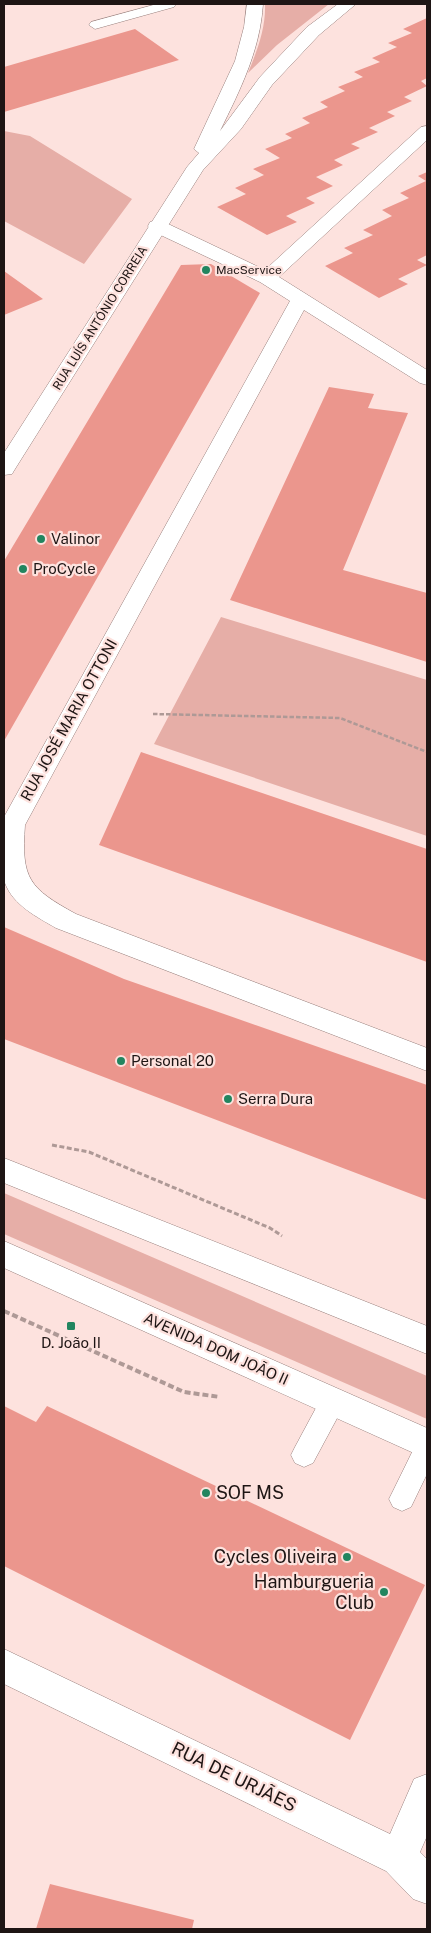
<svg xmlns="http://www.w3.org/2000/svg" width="431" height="1933" font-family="'Public Sans',sans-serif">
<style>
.green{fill:#e6aea7}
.building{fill:#eb968d}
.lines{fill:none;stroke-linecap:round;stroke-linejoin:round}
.service-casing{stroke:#98807d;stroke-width:1}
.minor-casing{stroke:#98807d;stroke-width:1}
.tertiary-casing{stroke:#98807d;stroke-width:1}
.secondary-casing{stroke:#98807d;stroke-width:1}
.path-far2{stroke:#ae9996;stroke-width:2.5;stroke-dasharray:4.5 2;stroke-linecap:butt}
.path-far1{stroke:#ae9996;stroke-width:3;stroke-dasharray:5 2.5;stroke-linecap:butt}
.path{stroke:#ae9996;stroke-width:4;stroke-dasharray:6 3;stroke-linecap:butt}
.service{fill:#fff;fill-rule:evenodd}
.minor{fill:#fff;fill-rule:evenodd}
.tertiary{fill:#fff;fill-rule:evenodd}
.secondary{fill:#fff;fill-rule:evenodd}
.poi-dot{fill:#22855f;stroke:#fde2de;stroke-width:2}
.labels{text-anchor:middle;stroke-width:4.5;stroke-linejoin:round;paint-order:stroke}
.far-poi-label{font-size:12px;fill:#1e1514;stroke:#fde2de;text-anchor:start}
.far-street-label{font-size:12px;fill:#1e1514;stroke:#fde2de}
.poi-label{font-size:15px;fill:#1e1514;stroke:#fde2de;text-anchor:start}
.street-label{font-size:15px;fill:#1e1514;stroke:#fde2de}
.near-poi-label{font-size:18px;fill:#1e1514;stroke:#fde2de;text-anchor:end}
.near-street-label{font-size:18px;fill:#1e1514;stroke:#fde2de}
</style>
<rect width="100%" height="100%" fill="#fde2de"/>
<path class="green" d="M265 4H329L277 45 248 73C257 51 266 28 265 4Z
M4 131 30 136 132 199 84 264 4 221Z
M221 617 427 680V836L154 744Z
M4 1193 427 1376V1419L4 1234Z"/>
<path class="building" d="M427 18V78L421 81 427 86 404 97 412 101 387 112 395 116 369 128 378 132 351 144 360 148 334 160 343 165 316 177 333 186 306 198 315 203 286 216 297 222 267 235 217 207 246 194 235 188 264 175 253 169 280 158 265 149 292 138 285 134 310 123 302 118 328 107 320 102 345 91 338 87 363 77 354 72 380 62 372 58 397 47 388 43 412 33 403 29Z
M135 29 179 60 4 112V67Z
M427 172V255L417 260 427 265 398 279 408 284 379 298 325 266 353 253 344 248 373 235 363 230 392 216 382 210 409 198 400 193 426 181 418 176Z
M211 264 260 293 4 741V561L181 265Z
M4 271 43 299 4 315Z
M329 387 374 394 368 408 408 413 343 570 427 593V662L230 600Z
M141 752 427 849V962L99 845Z
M4 927 124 979 427 1085V1200L4 1039Z
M4 1406 36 1422 47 1406 425 1585 350 1740 4 1566Z
M50 1884 194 1920 192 1929H36Z"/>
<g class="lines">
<defs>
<path id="service" d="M157 4H176L174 7 95 29 89 25 91 22Z
M333 1390 342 1393 346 1401 342 1409 313 1463 304 1467 295 1463 291 1455 295 1447 324 1393Z
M427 1437V1474L411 1507 402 1511 393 1507 389 1499 393 1491 418 1440Z"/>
<path id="minor" d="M427 126V140L279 277 427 370V385L420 383 304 310 25 825C21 879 29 888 76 914L427 1048V1071L56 928C37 917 13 905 5 883 1 872 4 830 4 817L290 301 260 282 150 230 148 226 150 222 157 220 164 222 265 270 421 127Z
M4 1649 390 1834 414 1779 427 1774V1836L420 1852 427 1859V1904L413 1899 386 1871 4 1684Z"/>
<path id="tertiary" d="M247 4H263C260 51 240 90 220 131L260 77 307 27 338 4H356L319 35 272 85 241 129 203 170 15 469 12 474 4 475V453L187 167 199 153 194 149 235 61 244 27Z"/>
<path id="secondary" d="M4 1158 427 1326V1354L4 1183Z
M4 1241 427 1428V1459L4 1268Z"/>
</defs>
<use href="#service" class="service-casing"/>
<use href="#minor" class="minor-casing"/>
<use href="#tertiary" class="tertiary-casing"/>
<use href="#secondary" class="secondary-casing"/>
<path class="path-far2" d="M153 714 340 718 427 752"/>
<path class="path-far1" d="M52 1145 89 1152 270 1228 282 1236"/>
<path class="path" d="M4 1311 184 1392 220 1397"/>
<use href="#service" class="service"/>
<use href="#minor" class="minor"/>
<use href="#tertiary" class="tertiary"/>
<use href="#secondary" class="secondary"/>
</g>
<g class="poi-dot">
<circle cx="206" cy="270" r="5"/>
<circle cx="41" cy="539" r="5"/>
<circle cx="23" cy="569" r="5"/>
<circle cx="121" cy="1061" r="5"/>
<circle cx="228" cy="1099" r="5"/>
<rect x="66" y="1321" width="10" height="10" rx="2.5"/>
<circle cx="206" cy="1493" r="5"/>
<circle cx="347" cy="1557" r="5"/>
<circle cx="384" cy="1592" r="5"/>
</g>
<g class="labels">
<g class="far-poi-label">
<text x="216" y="274">MacService</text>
</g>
<g class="far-street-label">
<text transform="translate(100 318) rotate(-58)" y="4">RUA LUÍS ANTÓNIO CORREIA</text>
</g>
<g class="poi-label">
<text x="51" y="544">Valinor</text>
<text x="33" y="574">ProCycle</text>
<text x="131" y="1066">Personal 20</text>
<text x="238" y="1104">Serra Dura</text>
<text x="71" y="1348" text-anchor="middle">D. João II</text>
</g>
<g class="street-label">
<text transform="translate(69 720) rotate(-61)" y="5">RUA JOSÉ MARIA OTTONI</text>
<text transform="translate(216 1349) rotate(24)" y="5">AVENIDA DOM JOÃO II</text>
</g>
<g class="near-poi-label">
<text x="216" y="1499" text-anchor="start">SOF MS</text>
<text x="337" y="1563">Cycles Oliveira</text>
<text x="374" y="1588">Hamburgueria<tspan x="374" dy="21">Club</tspan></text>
</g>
<g class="near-street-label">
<text transform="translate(234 1777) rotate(26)" y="6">RUA DE URJÃES</text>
</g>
</g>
<rect width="431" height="1933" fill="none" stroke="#1e1514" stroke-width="10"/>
</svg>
